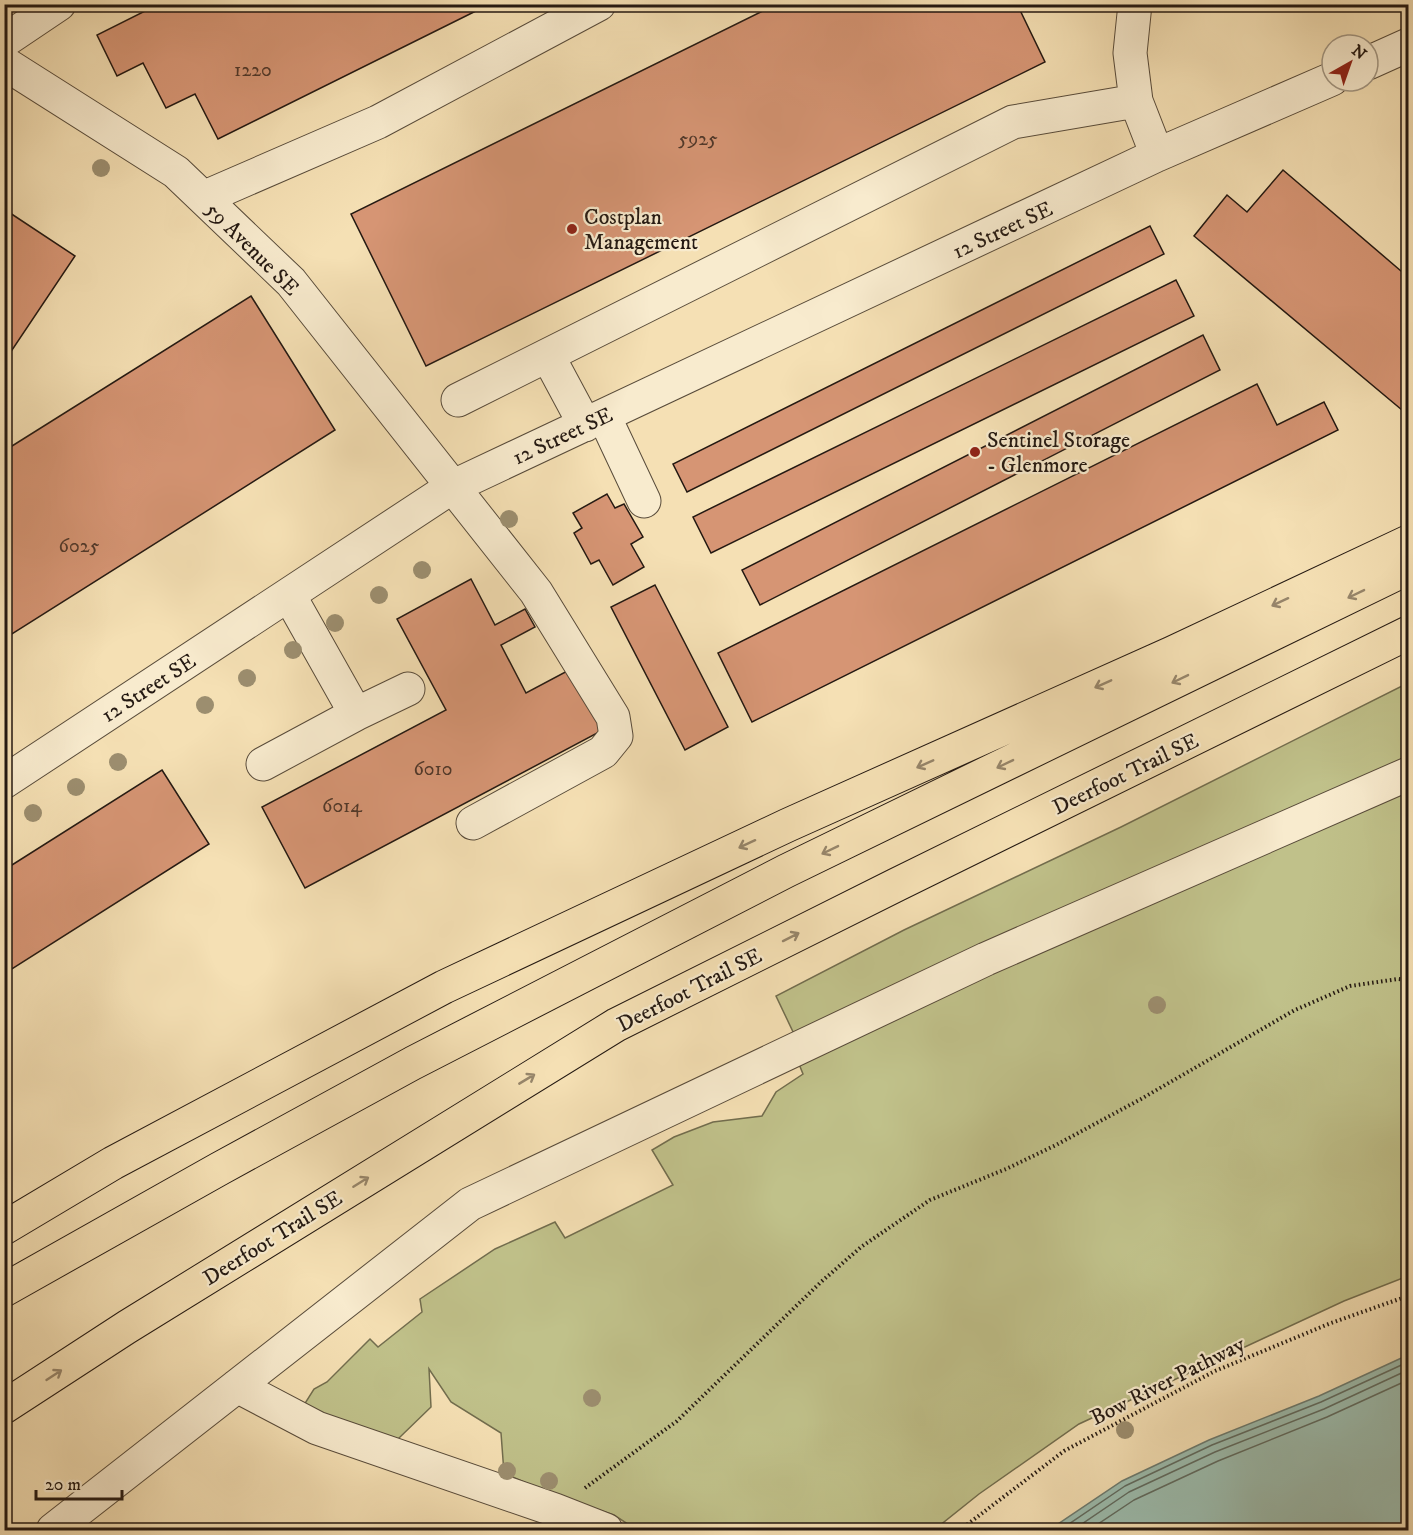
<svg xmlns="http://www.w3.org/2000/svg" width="1413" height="1535" font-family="'IM FELL DW Pica',serif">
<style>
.green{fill:#c0c18a;stroke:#726d4e;stroke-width:1.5}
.water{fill:#9cbdaf;stroke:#6c7b70;stroke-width:1.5}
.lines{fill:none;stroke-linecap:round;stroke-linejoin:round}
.shore{stroke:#606b60;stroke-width:1.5}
.building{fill:#d69574;stroke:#241912;stroke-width:1.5}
.minor-casing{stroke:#584b3a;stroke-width:35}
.highway-casing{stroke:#241912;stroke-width:35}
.path{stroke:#241912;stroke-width:4;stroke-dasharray:1.5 3;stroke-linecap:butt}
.minor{stroke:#f8ebce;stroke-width:33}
.highway{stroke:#f5e0b4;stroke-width:33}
.tree{fill:#9c8e6f}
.oneway{stroke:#97866b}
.poi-dot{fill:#8f2418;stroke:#f8ebce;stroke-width:2}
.labels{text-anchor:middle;stroke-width:4.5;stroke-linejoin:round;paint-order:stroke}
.number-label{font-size:20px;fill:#50382a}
.poi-label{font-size:22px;fill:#241912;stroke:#f8ebce;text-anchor:start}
.street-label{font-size:22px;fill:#241912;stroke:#f8ebce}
</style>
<rect width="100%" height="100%" fill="#f5e0b4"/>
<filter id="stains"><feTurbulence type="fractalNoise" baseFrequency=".00333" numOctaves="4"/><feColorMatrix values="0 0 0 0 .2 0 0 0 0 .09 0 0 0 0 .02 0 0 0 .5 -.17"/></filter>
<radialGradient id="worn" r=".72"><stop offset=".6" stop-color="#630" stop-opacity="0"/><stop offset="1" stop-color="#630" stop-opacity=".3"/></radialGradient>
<path class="green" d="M1408 683V757L795 1036 776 996 904 930 1121 827Z
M1408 785V1276L1344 1301 1079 1424 979 1494 934 1530H637L614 1515 553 1495 504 1473 501 1433 451 1402 429 1369 431 1407 398 1439 302 1408 314 1389 327 1382 370 1339 378 1347 422 1312 420 1299 495 1249 555 1222 565 1238 673 1185 652 1150 674 1137 713 1122 762 1116 776 1092 803 1074 799 1064 936 998Z"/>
<path class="water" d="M1408 1355V1530H1049L1122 1481 1209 1440 1319 1396Z"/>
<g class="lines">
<path class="shore" d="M1060 1530 1125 1486 1212 1445 1321 1402 1408 1362
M1073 1530 1129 1492 1215 1452 1324 1409 1408 1370
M1089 1530 1134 1500 1218 1461 1327 1417 1408 1380"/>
</g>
<path class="building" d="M159 4H490L218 139 195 94 166 108 143 63 117 76 97 35Z
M777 4H1017L1045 62 426 366 351 214Z
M1283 170 1408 277V403L1402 410 1194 236 1227 195 1247 212Z
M4 209 75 256 4 362Z
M1150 226 1164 254 687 492 673 464Z
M1176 280 1194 316 711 553 693 517Z
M251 296 335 430 4 639V451Z
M1203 335 1220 370 760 605 742 570Z
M1257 384 1277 425 1324 402 1338 430 752 722 718 653Z
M607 494 615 508 624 504 643 537 631 544 644 567 613 585 599 560 591 564 574 533 582 528 573 513Z
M471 579 495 625 525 609 535 627 501 645 526 693 571 669 603 730 305 888 262 807 446 710 397 619Z
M655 585 728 727 685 750 611 607Z
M162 770 209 844 4 974V870Z"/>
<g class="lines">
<defs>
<path id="minor" d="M1135 4 1130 53 1136 101 1157 155
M4 41 59 4
M4 63 176 172 291 282 536 592 613 717 616 736 603 752 473 823
M1368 63 1408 45
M203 198 378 122 599 4
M548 356 585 425
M458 400 1013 122 1136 101
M604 416 644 501
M289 595 356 714 408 689
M263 764 356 714
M4 782 452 487 1157 155 1332 79
M237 1386 317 1428 555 1510 606 1530
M53 1530 470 1204 986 959 1408 774"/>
<path id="highway" d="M4 1228 113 1163 444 987 788 825 1172 653 1408 542
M4 1290 219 1169 413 1063 786 871 1408 568
M4 1407 127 1327 616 1025 896 885 1408 633"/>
</defs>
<use href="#minor" class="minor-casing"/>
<use href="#highway" class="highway-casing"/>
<path class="path" d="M585 1488 677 1421 821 1282 861 1247 930 1200 1006 1169 1056 1145 1141 1099 1295 1010 1350 986 1398 979 1408 980
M960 1530 1064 1451 1215 1371 1331 1323 1408 1296"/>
<use href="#minor" class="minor"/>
<use href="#highway" class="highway"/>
</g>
<g class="tree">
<circle cx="101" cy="168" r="9"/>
<circle cx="509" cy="519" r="9"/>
<circle cx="422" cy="570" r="9"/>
<circle cx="379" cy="595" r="9"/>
<circle cx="335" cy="623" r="9"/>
<circle cx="293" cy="650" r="9"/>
<circle cx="247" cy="678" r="9"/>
<circle cx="205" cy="705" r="9"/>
<circle cx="118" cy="762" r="9"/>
<circle cx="76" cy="787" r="9"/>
<circle cx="33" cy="813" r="9"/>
<circle cx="1157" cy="1005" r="9"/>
<circle cx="592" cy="1398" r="9"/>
<circle cx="1125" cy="1430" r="9"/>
<circle cx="507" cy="1471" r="9"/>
<circle cx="549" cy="1481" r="9"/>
</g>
<defs><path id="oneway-shaft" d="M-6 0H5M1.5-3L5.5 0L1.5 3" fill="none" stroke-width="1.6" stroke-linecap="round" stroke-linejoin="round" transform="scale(1.5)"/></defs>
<g class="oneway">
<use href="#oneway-shaft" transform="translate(1356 594) rotate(154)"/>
<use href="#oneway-shaft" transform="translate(1280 602) rotate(155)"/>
<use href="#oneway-shaft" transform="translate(1180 679) rotate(154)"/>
<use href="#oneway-shaft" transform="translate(1103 684) rotate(156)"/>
<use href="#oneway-shaft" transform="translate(925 764) rotate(156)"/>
<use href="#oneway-shaft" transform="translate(1005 764) rotate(154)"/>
<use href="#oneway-shaft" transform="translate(747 844) rotate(155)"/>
<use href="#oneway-shaft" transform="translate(830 850) rotate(154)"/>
<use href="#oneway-shaft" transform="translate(791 937) rotate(-27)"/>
<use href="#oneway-shaft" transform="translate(527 1079) rotate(-31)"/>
<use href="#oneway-shaft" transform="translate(361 1182) rotate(-32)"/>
<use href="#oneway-shaft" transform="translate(54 1375) rotate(-33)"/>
</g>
<g class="poi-dot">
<circle cx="572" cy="229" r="6"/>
<circle cx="975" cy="452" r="6"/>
</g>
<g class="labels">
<g class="number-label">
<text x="253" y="76">1220</text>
<text x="698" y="145">5925</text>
<text x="79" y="552">6025</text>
<text x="433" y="775">6010</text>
<text x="342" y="812">6014</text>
</g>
<g class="poi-label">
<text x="584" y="224">Costplan<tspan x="584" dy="25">Management</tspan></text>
<text x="987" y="447">Sentinel Storage<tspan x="987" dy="25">- Glenmore</tspan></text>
</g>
<g class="street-label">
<text transform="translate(1002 229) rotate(-25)" y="8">12 Street SE</text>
<text transform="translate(253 248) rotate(45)" y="8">59 Avenue SE</text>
<text transform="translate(562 435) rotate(-25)" y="8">12 Street SE</text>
<text transform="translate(148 687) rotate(-33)" y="8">12 Street SE</text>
<text transform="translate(1125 773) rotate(-26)" y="8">Deerfoot Trail SE</text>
<text transform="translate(689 989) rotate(-27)" y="8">Deerfoot Trail SE</text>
<text transform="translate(272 1237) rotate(-32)" y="8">Deerfoot Trail SE</text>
<text transform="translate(1167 1380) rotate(-27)" y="8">Bow River Pathway</text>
</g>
</g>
<rect width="1413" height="1535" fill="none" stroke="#f5e0b4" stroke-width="24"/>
<rect x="6" y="6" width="1401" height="1523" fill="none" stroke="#241912" stroke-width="3"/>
<rect x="12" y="12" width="1389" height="1511" fill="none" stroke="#241912" stroke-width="1.5"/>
<g transform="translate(1350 63) rotate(40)"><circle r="28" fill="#f8ebce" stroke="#a39783" stroke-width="1.5"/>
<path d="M0-4.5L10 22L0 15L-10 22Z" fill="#8f2418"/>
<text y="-9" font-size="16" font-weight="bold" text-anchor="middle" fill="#241912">N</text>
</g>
<path d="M36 1490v9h86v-9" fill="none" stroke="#241912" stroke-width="3"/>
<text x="45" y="1490" font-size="18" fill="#241912" stroke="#f8ebce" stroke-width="4.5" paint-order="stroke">20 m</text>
<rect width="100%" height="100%" filter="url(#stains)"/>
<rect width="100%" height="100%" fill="url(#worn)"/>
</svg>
